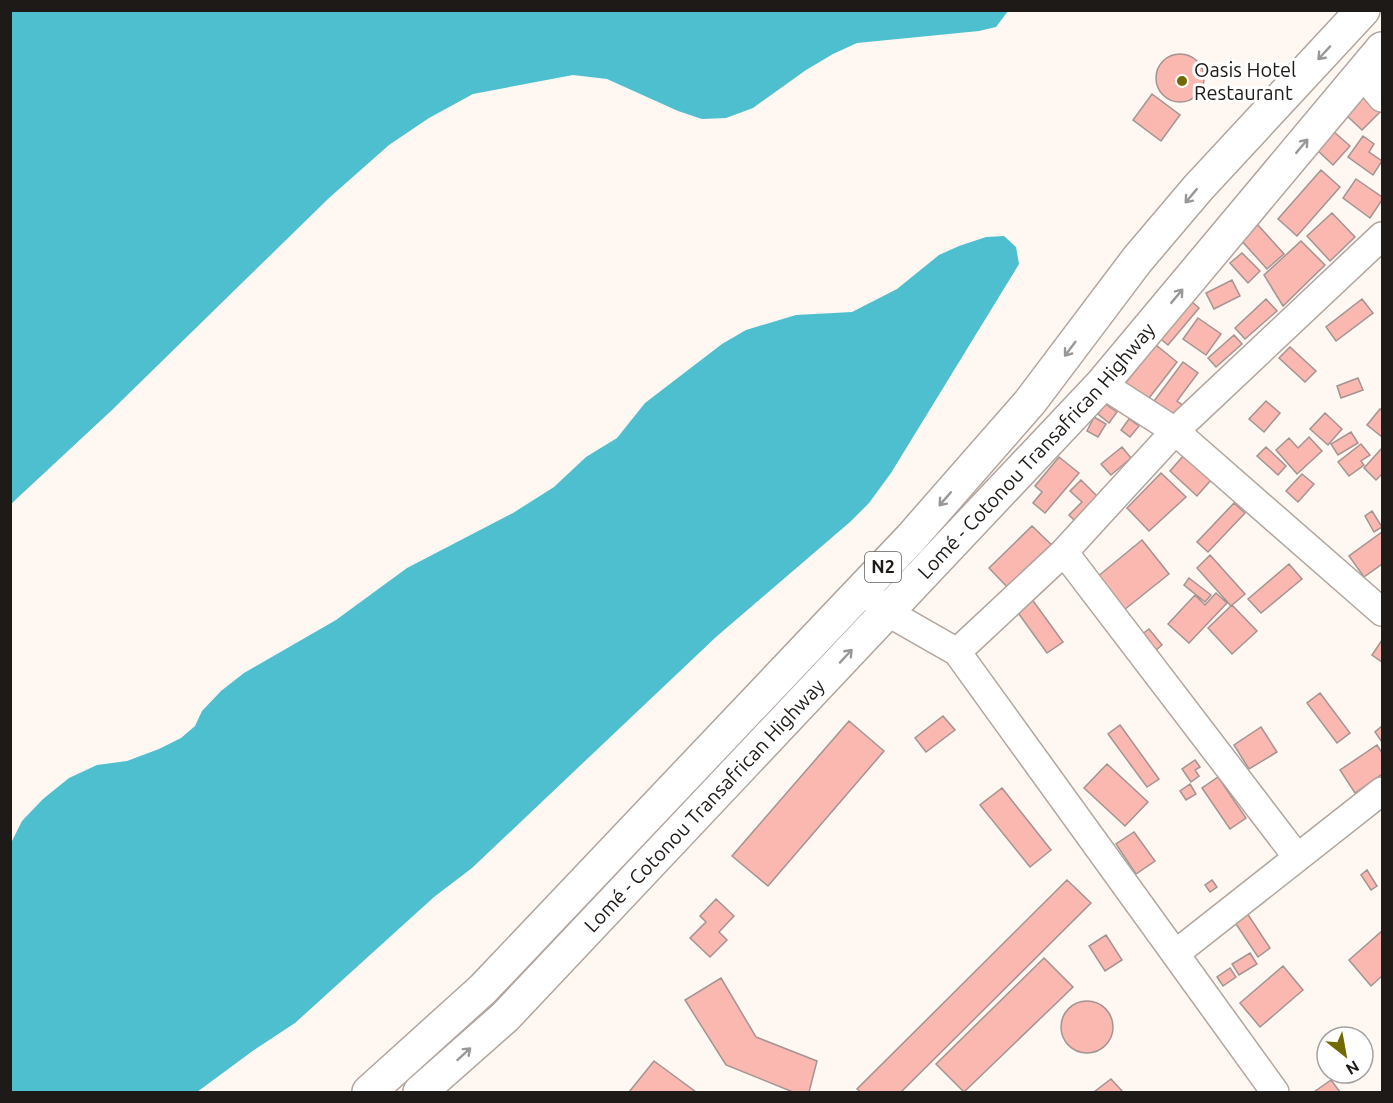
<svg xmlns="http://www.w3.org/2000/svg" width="1393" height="1103" font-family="Ubuntu,sans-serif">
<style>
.water{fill:#4dbfce}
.building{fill:#fab8b0;stroke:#a39492;stroke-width:1.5}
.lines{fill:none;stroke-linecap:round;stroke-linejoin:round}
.minor-casing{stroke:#b1a59e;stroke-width:30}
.trunk-casing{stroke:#b1a59e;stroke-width:36}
.minor{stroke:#fff;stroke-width:27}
.trunk{stroke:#fff;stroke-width:33}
.oneway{stroke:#9a9897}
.poi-dot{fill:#736901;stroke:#fff;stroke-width:2}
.labels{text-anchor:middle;stroke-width:6;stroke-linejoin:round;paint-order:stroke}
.shield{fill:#fff;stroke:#625f5d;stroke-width:1.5}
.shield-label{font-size:18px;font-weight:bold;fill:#1e1a17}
.poi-label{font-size:20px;fill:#1e1a17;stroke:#fff;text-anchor:start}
.street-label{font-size:20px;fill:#1e1a17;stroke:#fff}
</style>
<rect width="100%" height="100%" fill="#fff7f2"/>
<path class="water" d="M11 10H1008V11L996 27 979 31 857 43 833 54 806 70 753 108 726 118 702 119 678 111 607 79 573 75 473 94 429 118 389 145 329 198 112 410 11 504Z
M1004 236 1016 247 1019 264 891 473 869 503 850 522 716 637 472 868 434 897 295 1023 254 1050 197 1092H11V843L22 821 43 799 69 778 97 765 127 761 159 749 181 738 195 726 202 711 221 691 244 673 336 620 407 568 513 513 554 487 586 457 617 438 645 403 722 344 746 330 796 315 852 312 897 289 939 255 959 246 986 237Z"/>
<path class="building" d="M1156 78a24 24 0 1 1 48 0a24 24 0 1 1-48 0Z
M1152 94 1180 115 1161 141 1133 120Z
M1363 96 1380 112 1362 130 1345 114Z
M1333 131 1350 146 1333 165 1316 149Z
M1363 136 1374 144 1369 152 1382 161 1373 175 1348 157Z
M1321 170 1340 187 1297 236 1278 219Z
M1356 179 1382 197V200L1370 218 1343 198Z
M1332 213 1355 237 1330 261 1307 236Z
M1257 224 1284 254 1267 269 1240 239Z
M1301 241 1325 265 1283 306 1264 275Z
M1242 253 1260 271 1248 283 1230 263Z
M1232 280 1240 296 1214 309 1206 293Z
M1183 294 1199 308 1168 345 1152 332Z
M1266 299 1277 311 1245 339 1235 328Z
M1362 299 1373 313 1336 341 1326 327Z
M1198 318 1221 334 1206 355 1183 339Z
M1234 335 1242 344 1216 367 1208 358Z
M1156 345 1177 362 1146 402 1124 385Z
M1290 347 1316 371 1305 382 1279 358Z
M1183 362 1198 373 1177 401 1184 406 1175 417 1154 401Z
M1358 378 1363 390 1341 398 1337 386Z
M1266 401 1280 413 1264 432 1249 419Z
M1105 404 1117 412 1109 423 1098 414Z
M1380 409 1382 410V437L1367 425Z
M1325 413 1342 429 1328 445 1310 429Z
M1094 417 1106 424 1098 437 1087 431Z
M1129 419 1139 426 1130 437 1121 430Z
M1351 432 1358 443 1338 455 1331 444Z
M1309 437 1322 451 1297 474 1276 450 1289 438 1298 448Z
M1361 444 1370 455 1361 461 1364 465 1349 476 1338 462Z
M1122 447 1131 458 1111 475 1101 464Z
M1266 447 1286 466 1278 475 1257 456Z
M1382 448V474L1376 480 1364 468Z
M1184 455 1211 480 1197 496 1170 471Z
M1059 457 1079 473 1045 513 1033 503 1042 492 1035 486Z
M1161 473 1186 497 1149 531 1127 508Z
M1302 474 1314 484 1298 502 1286 491Z
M1081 480 1100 499 1077 523 1069 515 1082 502 1070 491Z
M1234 503 1245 513 1208 552 1197 542Z
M1372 511 1382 527 1374 532 1365 516Z
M1032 526 1058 551 1014 594 989 568Z
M1382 532V564L1364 577 1349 556Z
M1142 540 1169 574 1124 610 1097 577Z
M1210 555 1245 594 1231 606 1197 568Z
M1289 564 1302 579 1261 613 1248 599Z
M1189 578 1211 595 1205 602 1184 585Z
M1216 593 1227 603 1189 643 1168 624 1195 595 1205 605Z
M1031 598 1063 642 1047 653 1016 610Z
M1232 605 1257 631 1232 654 1208 628Z
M1149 629 1162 645 1155 651 1141 635Z
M1382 640V662L1372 655Z
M1320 693 1350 733 1337 743 1307 703Z
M943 716 955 730 926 752 915 738Z
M849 721 884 751 768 886 732 856Z
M1120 725 1159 779 1147 787 1108 734Z
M1382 726V742L1375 732Z
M1261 727 1277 752 1249 769 1234 745Z
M1377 745 1382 753V774L1355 793 1340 770Z
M1195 760 1200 767 1195 770 1199 776 1191 782 1182 769Z
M1107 764 1148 802 1125 826 1084 788Z
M1218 777 1246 818 1230 829 1202 788Z
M1190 784 1196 794 1186 800 1180 791Z
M1002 788 1051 850 1030 867 980 805Z
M1134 832 1155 861 1136 874 1116 844Z
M1367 870 1377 886 1371 890 1361 875Z
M1067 880 1091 903 901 1092H861L857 1089Z
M1212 880 1217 887 1210 892 1205 885Z
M716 899 734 916 719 932 727 940 710 957 690 938 706 922 700 916Z
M1243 907 1270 948 1258 957 1230 915Z
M1382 931V976L1371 986 1349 960Z
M1106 935 1122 960 1105 971 1089 946Z
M1250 953 1257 964 1239 975 1232 964Z
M1044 958 1073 987 964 1092 936 1064Z
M1283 966 1303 990 1260 1027 1240 1003Z
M1230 968 1236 977 1223 986 1217 977Z
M721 978 756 1037 817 1061 809 1092H793L726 1065 685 1000Z
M1061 1027a26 26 0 1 1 52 0a26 26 0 1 1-52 0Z
M654 1061 696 1092H629Z
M1111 1079 1123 1092H1094Z
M1331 1080 1340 1092H1314Z"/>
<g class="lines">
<defs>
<path id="minor" d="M1362 74 1382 98
M1102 384 1175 431 1382 612
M1064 552 1297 857
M862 588 887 612 957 652 1275 1092
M957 652 1064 552 1175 431 1382 236
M1175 954 1382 791"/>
<g id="trunk">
<path d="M369 1092 483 989 911 538 1030 402 1137 260 1198 188 1363 10"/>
<path id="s1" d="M420 1092 505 1017 1102 384 1382 49"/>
</g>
</defs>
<use href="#minor" class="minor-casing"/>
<use href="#trunk" class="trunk-casing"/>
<use href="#minor" class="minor"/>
<use href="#trunk" class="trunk"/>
</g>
<defs><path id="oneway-shaft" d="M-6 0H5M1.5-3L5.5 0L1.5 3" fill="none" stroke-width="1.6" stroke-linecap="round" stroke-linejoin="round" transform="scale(1.5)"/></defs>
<g class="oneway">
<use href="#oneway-shaft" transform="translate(1324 53) rotate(133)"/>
<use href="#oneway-shaft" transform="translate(1302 146) rotate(-50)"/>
<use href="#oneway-shaft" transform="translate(1191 196) rotate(130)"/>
<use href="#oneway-shaft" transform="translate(1177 296) rotate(-50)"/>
<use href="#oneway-shaft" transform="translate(1070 349) rotate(127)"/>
<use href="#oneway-shaft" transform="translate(945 499) rotate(131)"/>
<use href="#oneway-shaft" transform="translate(846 656) rotate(-47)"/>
<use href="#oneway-shaft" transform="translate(464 1054) rotate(-42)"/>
</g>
<circle class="poi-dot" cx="1182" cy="81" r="6"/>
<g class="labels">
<rect class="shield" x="865" y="552" width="36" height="30" rx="4.5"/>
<g class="shield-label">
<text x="883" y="573">N2</text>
</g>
<g class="poi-label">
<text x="1194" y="77">Oasis Hotel<tspan x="1194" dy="23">Restaurant</tspan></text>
</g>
<g class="street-label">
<text dy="7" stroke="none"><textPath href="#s1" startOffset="890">Lomé - Cotonou Transafrican Highway</textPath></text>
<text dy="7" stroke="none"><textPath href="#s1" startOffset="404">Lomé - Cotonou Transafrican Highway</textPath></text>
</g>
</g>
<rect width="1393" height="1103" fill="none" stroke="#1e1a17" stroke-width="24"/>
<g transform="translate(1345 1055) rotate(149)"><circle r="28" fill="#ffffff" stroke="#a5a3a2" stroke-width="1.5"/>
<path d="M0-4.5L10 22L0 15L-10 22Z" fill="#736901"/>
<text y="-9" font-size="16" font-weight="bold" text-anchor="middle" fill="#1e1a17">N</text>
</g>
</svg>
